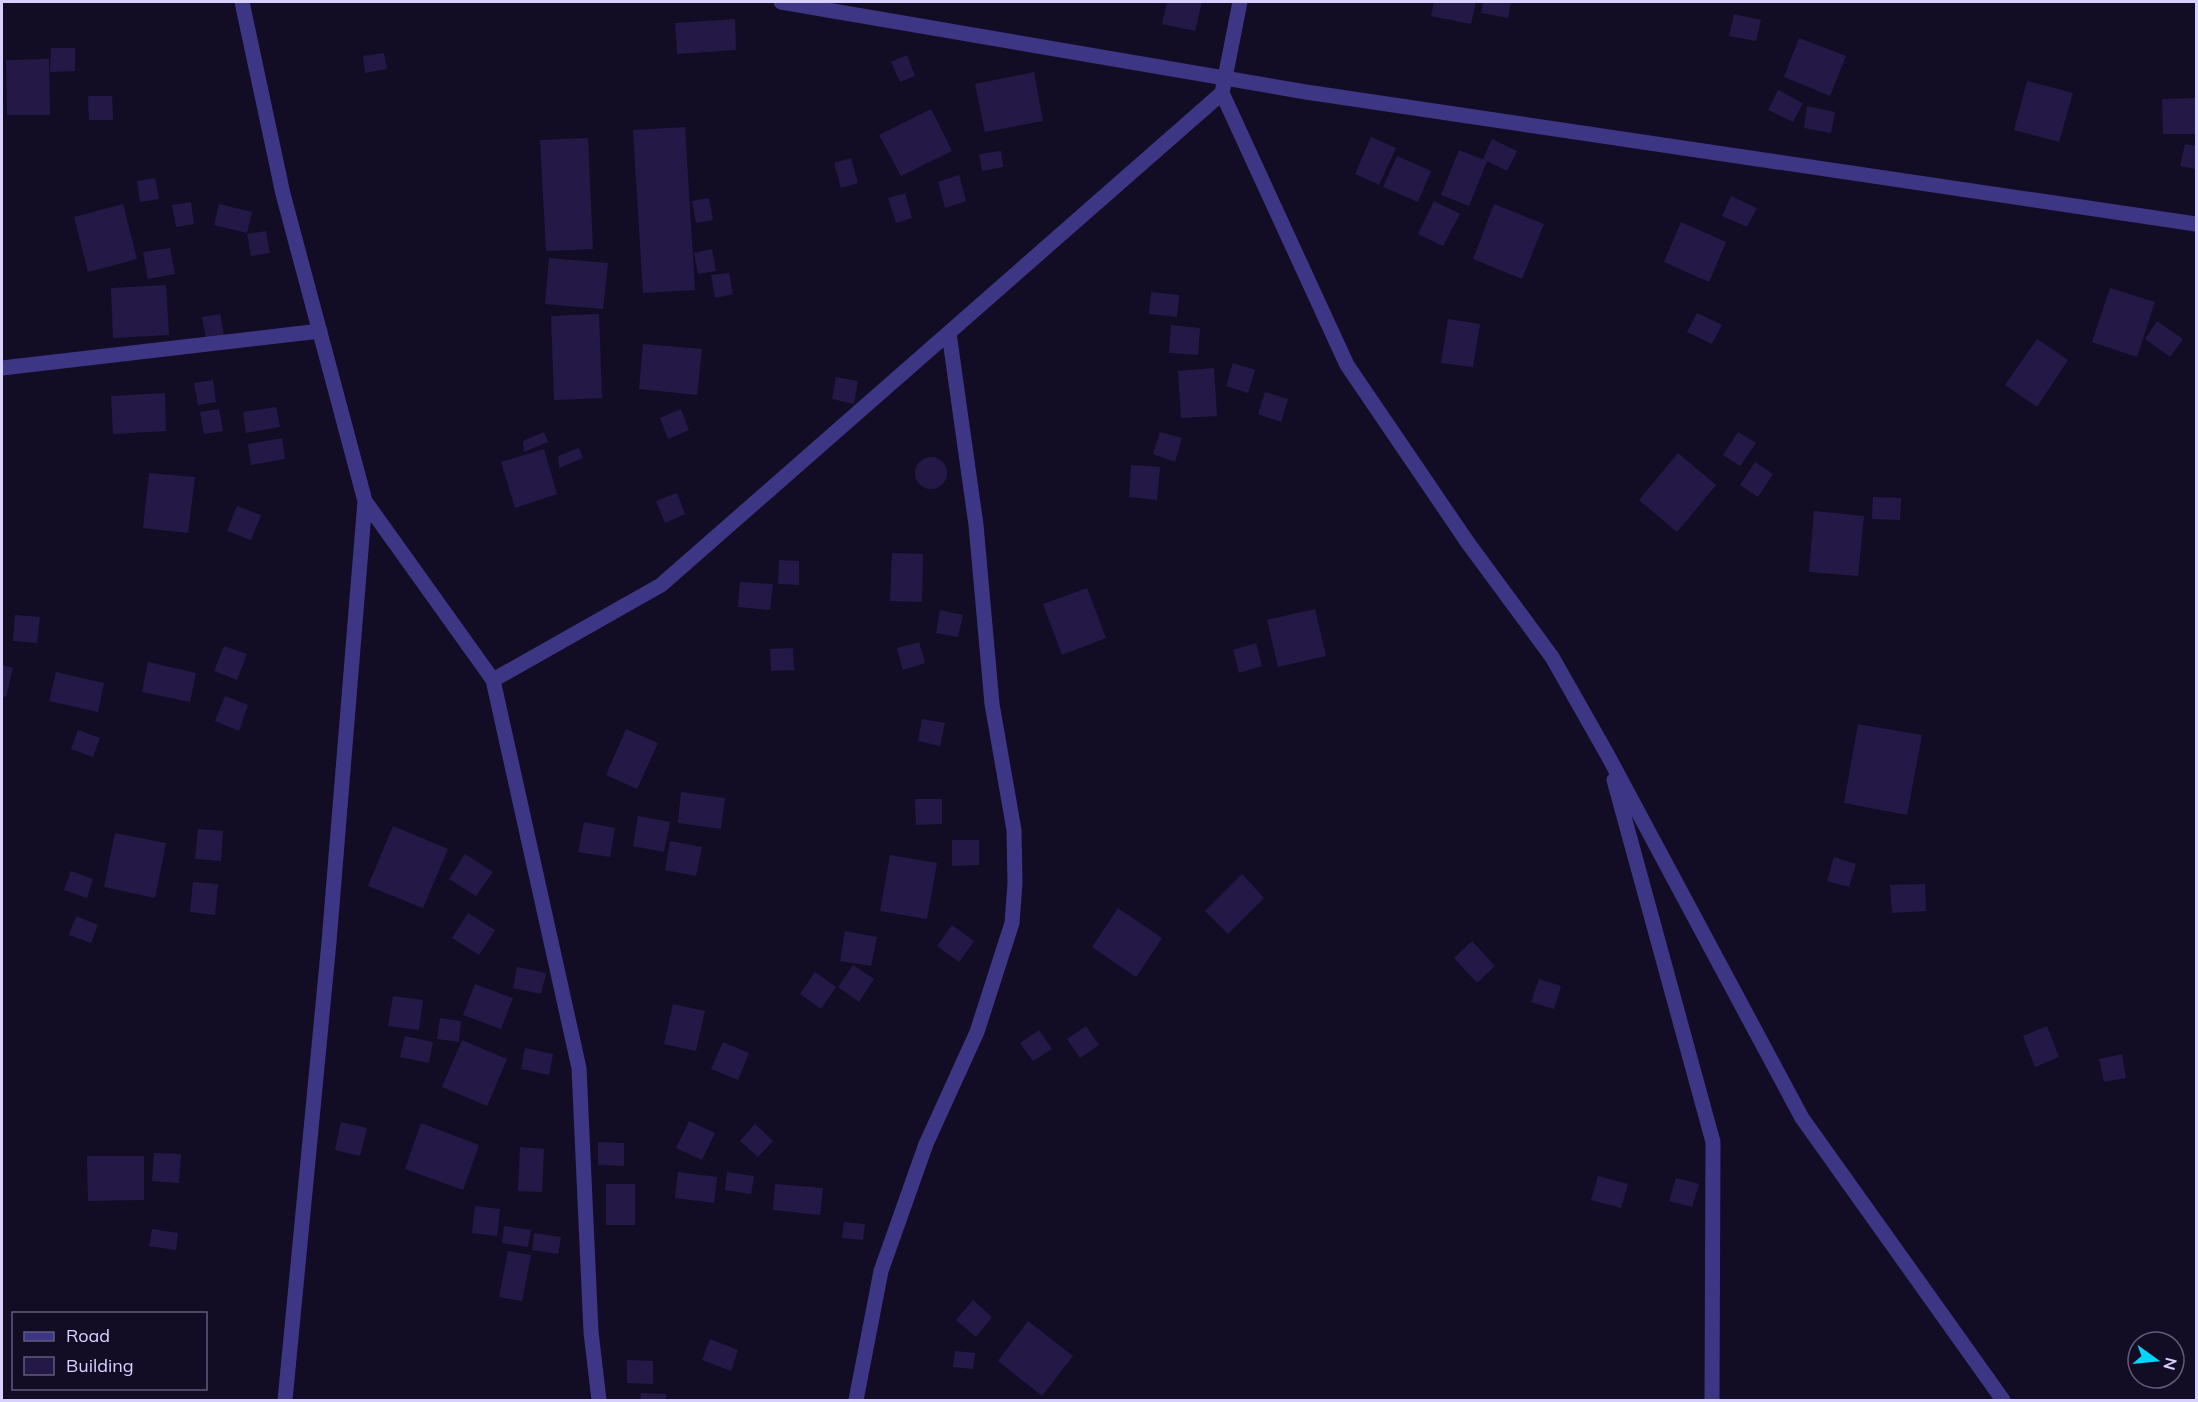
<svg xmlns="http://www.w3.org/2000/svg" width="2198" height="1402" font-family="Mulish,sans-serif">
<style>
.building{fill:#241946}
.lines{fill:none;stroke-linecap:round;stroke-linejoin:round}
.minor{stroke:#3d3685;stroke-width:15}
</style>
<rect width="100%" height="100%" fill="#120d24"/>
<path class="building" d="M1167 2H1202L1195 31 1162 24Z
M1434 2H1476L1471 24 1431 16Z
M1483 2H1511L1508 18 1481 13Z
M1734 14 1761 20 1756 41 1729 36Z
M735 19 736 50 677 54 675 23Z
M1799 38 1846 56 1830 96 1784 77Z
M51 48H75V71L50 72Z
M384 53 387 69 365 73 363 56Z
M907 55 915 76 900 82 891 62Z
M49 59 50 115H7L6 60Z
M1034 72 1043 121 985 132 975 84Z
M2027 81 2073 93 2059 142 2014 130Z
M1778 90 1803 103 1793 122 1768 110Z
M88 96H112L113 120H89Z
M2196 98V134H2163L2162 99Z
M1807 106 1835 112 1831 133 1804 128Z
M931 109 952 151 901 176 879 135Z
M685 127 695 290 643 293 633 130Z
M1371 137 1396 148 1379 185 1355 174Z
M588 138 593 249 546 251 540 140Z
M1492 139 1517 151 1507 171 1483 159Z
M2185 144 2196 146V169L2180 166Z
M1459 150 1487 161 1469 206 1441 195Z
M1001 151 1003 167 982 171 979 154Z
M1397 156 1431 171 1418 202 1383 187Z
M851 158 858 183 841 188 834 163Z
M959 175 966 201 945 208 938 182Z
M155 178 159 199 140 202 137 181Z
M905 193 912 218 896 223 888 198Z
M1731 196 1757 208 1747 227 1722 216Z
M709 198 713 220 696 223 692 201Z
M1434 201 1460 214 1443 246 1418 234Z
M191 202 194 224 176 227 172 205Z
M123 204 137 259 88 272 74 217Z
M219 204 252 212 247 233 214 225Z
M1494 204 1544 224 1522 279 1473 259Z
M1681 222 1726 242 1709 282 1664 262Z
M266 231 270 253 251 256 247 234Z
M170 248 175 274 148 279 143 252Z
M712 249 716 271 698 274 694 253Z
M549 258 608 263 603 309 545 304Z
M729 273 733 294 715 298 711 275Z
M166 285 169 335 113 338 111 288Z
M2110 288 2155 302 2137 357 2092 342Z
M1151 292 1179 295 1177 317 1149 314Z
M1697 313 1722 325 1712 344 1687 332Z
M220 314 224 336 206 339 202 317Z
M599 314 602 398 554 400 551 316Z
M1448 319 1480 324 1473 367 1441 363Z
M2157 321 2183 339 2170 357 2145 339Z
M1171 325 1200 328 1198 355 1169 353Z
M2037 339 2068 360 2037 407 2005 385Z
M643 344 702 349 697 395 639 389Z
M1233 363 1255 370 1248 393 1226 386Z
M1214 368 1217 416 1181 418 1178 371Z
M836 377 858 381 854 404 832 399Z
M213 380 216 402 198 405 194 383Z
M1265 392 1288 399 1281 422 1258 414Z
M165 393 166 431 113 434 111 396Z
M276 407 280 427 246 433 243 412Z
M219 409 223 431 204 434 200 412Z
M681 409 689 430 668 439 660 418Z
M544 432 548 442 524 452 523 441Z
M1160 432 1182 438 1175 462 1153 454Z
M1738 432 1756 443 1740 466 1723 455Z
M282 438 285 459 251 465 248 444Z
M579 448 583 458 559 468 558 456Z
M544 449 557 494 515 508 501 462Z
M1678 453 1716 485 1677 532 1639 500Z
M915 473a16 16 0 1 1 32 0a16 16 0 1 1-32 0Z
M1755 462 1773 474 1758 497 1740 485Z
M1131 465 1160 467 1157 500 1129 497Z
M149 473 195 477 188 533 143 528Z
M677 493 685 514 665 523 656 501Z
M1873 497 1901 498 1900 520 1872 519Z
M237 506 261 515 251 540 227 531Z
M1814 511 1864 516 1858 576 1809 572Z
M892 553 923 554 922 602 890 601Z
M779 560 799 561V585L778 584Z
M740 582 773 584 770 610 738 607Z
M1087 588 1106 638 1062 655 1043 604Z
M1315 609 1326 656 1278 667 1267 620Z
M940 610 963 615 958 637 936 633Z
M15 615 40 617 37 643 13 641Z
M919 642 925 663 903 670 897 648Z
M1256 643 1262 666 1239 673 1233 650Z
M224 646 247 654 237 680 214 671Z
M793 648 794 670 771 671 770 649Z
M148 662 196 673 190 702 142 692Z
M2 665 13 668 6 697 2 696Z
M56 672 104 683 98 712 49 701Z
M225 696 248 705 239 731 215 721Z
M922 719 945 723 940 746 918 741Z
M1858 724 1922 735 1907 815 1844 803Z
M626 729 658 743 637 789 606 775Z
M78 730 100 738 93 757 71 749Z
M681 792 725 798 721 829 678 823Z
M915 799H942V824L916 825Z
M638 816 670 822 664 852 633 846Z
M584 822 615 828 610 857 578 852Z
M393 826 448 849 423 908 368 886Z
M198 829 223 831 221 861 195 859Z
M115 833 166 843 155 898 104 887Z
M952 840H979V865L952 866Z
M670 841 702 847 696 876 665 870Z
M465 854 493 872 476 896 449 879Z
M890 855 937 863 927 919 880 911Z
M1834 857 1856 864 1849 887 1827 881Z
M71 871 93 879 87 898 64 890Z
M1242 874 1264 898 1228 934 1205 911Z
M193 882 218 884 215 915 190 912Z
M1925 884 1926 911 1892 913 1890 885Z
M1118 908 1162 938 1136 977 1092 947Z
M468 913 495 930 479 955 452 938Z
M76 916 98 925 91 943 69 935Z
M952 925 974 941 959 962 937 946Z
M845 931 877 937 871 966 840 961Z
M1472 941 1495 966 1477 983 1454 958Z
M853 965 874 979 859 1002 838 987Z
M517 967 546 973 541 994 513 988Z
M815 972 836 987 821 1009 800 994Z
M1539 979 1561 986 1554 1009 1531 1002Z
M475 984 513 998 501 1029 463 1015Z
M393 996 423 1000 419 1030 388 1026Z
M673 1004 705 1011 696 1051 664 1044Z
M440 1018 461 1021 459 1042 437 1039Z
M1086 1026 1099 1045 1080 1058 1067 1039Z
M2047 1026 2059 1057 2035 1067 2023 1036Z
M1039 1030 1052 1049 1033 1061 1020 1043Z
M405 1036 433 1042 429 1063 400 1057Z
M462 1040 507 1059 487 1106 442 1087Z
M723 1042 749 1053 738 1080 711 1069Z
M525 1048 553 1054 549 1075 521 1069Z
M2122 1054 2126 1078 2104 1082 2099 1059Z
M689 1121 715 1133 702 1160 676 1148Z
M341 1122 367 1128 360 1156 335 1150Z
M421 1123 479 1145 463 1190 405 1169Z
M755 1124 773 1141 758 1157 740 1141Z
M598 1142 624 1143V1166L598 1165Z
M520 1147 544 1149 542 1192 518 1191Z
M154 1153 181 1154 179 1183 152 1181Z
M87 1156H144V1200L88 1201Z
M678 1172 717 1177 714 1203 675 1198Z
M727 1172 754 1176 751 1194 725 1190Z
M1598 1176 1628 1184 1621 1208 1591 1200Z
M1676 1178 1699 1184 1692 1207 1669 1201Z
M606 1184H635V1225H606Z
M775 1184 823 1188 820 1215 773 1210Z
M475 1206 500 1209 497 1236 472 1233Z
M844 1222 865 1224 863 1240 842 1238Z
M504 1226 531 1230 528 1247 502 1243Z
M152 1229 178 1233 176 1250 149 1246Z
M534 1233 561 1237 558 1254 532 1250Z
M508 1251 531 1255 522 1301 499 1297Z
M973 1300 992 1317 976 1337 956 1320Z
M1028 1321 1073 1356 1042 1396 998 1361Z
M710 1339 738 1350 731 1371 702 1360Z
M955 1351 975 1353 973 1369 953 1367Z
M627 1360 653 1361V1384L627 1383Z
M641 1393 666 1394V1400H640Z"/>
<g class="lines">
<path class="minor" d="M242 2 283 194 365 501 329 942 285 1400
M781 2 1306 92 2196 224
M1222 93 1347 365 1468 543 1552 657 1607 754 1802 1118 2003 1400
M2 368 320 331
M365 501 493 680 661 585 1222 93 1240 2
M493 680 579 1068 591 1332 599 1400
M1614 780 1713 1142 1712 1400
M856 1400 881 1271 926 1144 977 1032 1012 923 1015 883 1014 830 992 704 976 525 949 333"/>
</g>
<rect width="2198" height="1402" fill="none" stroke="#d8d1ff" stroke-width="6"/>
<rect x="12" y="1312" width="195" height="78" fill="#120d24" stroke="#615b7c" stroke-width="1.5"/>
<rect x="24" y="1332" width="30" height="9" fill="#3d3685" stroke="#615b7c" stroke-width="1.5"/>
<text x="66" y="1342" font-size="18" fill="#d8d1ff">Road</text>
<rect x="24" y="1357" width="30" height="18" fill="#241946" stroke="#615b7c" stroke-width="1.5"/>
<text x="66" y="1372" font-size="18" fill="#d8d1ff">Building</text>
<g transform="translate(2156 1360) rotate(105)"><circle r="28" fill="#120d24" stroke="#615b7c" stroke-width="1.5"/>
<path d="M0-4.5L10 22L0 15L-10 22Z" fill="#00d7fc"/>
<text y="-9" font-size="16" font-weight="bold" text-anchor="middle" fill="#d8d1ff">N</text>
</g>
</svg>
